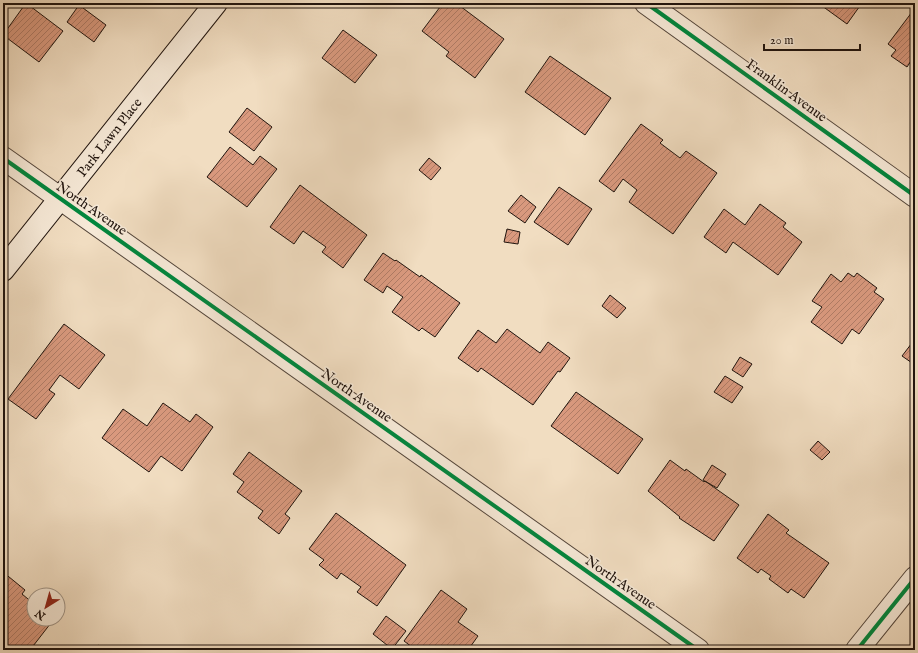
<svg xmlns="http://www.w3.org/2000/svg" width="918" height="653" font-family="'IM FELL English',serif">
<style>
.building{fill:url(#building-hatch);stroke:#20140e}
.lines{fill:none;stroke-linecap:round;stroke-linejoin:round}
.street-casing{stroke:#54463b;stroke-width:24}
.secondary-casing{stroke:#20140e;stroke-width:24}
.street{stroke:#f6e9d7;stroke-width:22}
.secondary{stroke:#f6e9d7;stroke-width:22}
.cycleway-casing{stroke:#f6e9d7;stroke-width:6}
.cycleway{stroke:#00873e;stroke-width:4}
.labels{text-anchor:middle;stroke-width:3;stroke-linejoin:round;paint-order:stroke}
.street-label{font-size:14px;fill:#20140e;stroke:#f6e9d7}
</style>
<defs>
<pattern id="building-hatch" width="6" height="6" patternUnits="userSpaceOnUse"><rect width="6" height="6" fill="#d9997e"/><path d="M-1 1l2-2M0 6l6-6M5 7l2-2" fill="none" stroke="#b07c66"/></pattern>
</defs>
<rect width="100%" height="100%" fill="#f1ddc1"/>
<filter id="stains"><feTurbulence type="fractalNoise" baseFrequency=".005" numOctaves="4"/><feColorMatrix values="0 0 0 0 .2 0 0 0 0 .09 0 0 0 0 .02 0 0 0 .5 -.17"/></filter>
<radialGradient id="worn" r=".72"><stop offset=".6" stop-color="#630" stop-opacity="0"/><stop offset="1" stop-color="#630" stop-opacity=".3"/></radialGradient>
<path class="building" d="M26 3 63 31 39 62 3 35Z
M443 3H456L504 39 475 78 446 56 449 52 422 31Z
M812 3H862L847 24 818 3 816 6Z
M79 5 106 25 94 42 67 22Z
M915 8V64L911 61 907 67 891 56 896 50 888 44Z
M343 30 377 55 355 83 322 58Z
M550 56 611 98 585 135 525 92Z
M247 108 272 127 254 151 229 132Z
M641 124 663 140 660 143 680 158 686 151 717 173 673 234 629 202 637 190 623 179 614 192 599 181Z
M230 147 253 165 260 156 277 169 247 207 207 177Z
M429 158 441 168 431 180 419 170Z
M300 185 367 235 343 268 322 252 326 247 303 231 294 244 270 227Z
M559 187 592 209 568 245 534 222Z
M521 195 536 207 525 223 508 211Z
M760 204 786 223 783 227 802 242 778 275 733 242 726 253 704 237 724 209 745 225Z
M507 229 520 232 518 244 504 242Z
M383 253 395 261 396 260 420 277 421 275 460 303 435 337 422 328 419 331 392 312 403 297 387 286 383 293 364 280Z
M848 273 854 277 857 273 877 288 874 292 884 299 859 334 852 329 842 344 811 322 822 307 812 301 831 274 841 282Z
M610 295 626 308 617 318 602 306Z
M64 324 105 355 79 389 60 375 49 390 55 394 36 419 8 399Z
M507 329 540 353 548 342 570 358 560 372 558 371 533 405 481 368 478 372 458 358 478 330 496 343Z
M915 339V365L902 356Z
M740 357 752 364 743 377 732 370Z
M725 376 743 387 732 403 714 392Z
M576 392 643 439 618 474 551 426Z
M163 403 190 422 196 414 213 427 182 471 161 456 149 472 102 438 123 409 147 426Z
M818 441 830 452 822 460 810 450Z
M249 452 302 491 285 514 290 518 279 534 258 518 263 511 237 492 244 482 233 474Z
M670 460 685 471 686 469 704 482 705 481 739 505 714 541 679 518 680 517 648 491Z
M712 465 726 474 717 488 703 480Z
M336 513 406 565 377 606 357 592 361 587 341 573 337 579 319 565 324 560 309 549Z
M768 514 789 530 786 533 829 563 804 598 791 589 788 593 769 579 771 576 761 569 758 573 737 558Z
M3 572 25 590 22 594 34 604V619H54L30 650H3Z
M441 590 467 609 458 622 478 636 468 650H416L404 641Z
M386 616 406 631 392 649 373 634Z
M98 645 105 650H94Z"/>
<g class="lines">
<defs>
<path id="street" d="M646 3 915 196
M3 158 698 650
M857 650 915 578"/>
<path id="secondary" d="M3 270 216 3"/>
</defs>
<use href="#street" class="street-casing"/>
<use href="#secondary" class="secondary-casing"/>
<use href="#street" class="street"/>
<use href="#secondary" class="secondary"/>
<defs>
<path id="cycleway" d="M646 3 915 196
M3 158 698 650
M857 650 915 578"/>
</defs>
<use href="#cycleway" class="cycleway-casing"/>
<use href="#cycleway" class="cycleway"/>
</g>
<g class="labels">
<g class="street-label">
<text transform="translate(787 90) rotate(36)" y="5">Franklin Avenue</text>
<text transform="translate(109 137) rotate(-52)" y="5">Park Lawn Place</text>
<text transform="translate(92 208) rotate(35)" y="5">North Avenue</text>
<text transform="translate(357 395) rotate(35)" y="5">North Avenue</text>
<text transform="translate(621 582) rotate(35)" y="5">North Avenue</text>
</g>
</g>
<rect width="918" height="653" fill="none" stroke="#f1ddc1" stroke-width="16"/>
<rect x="4" y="4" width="910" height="645" fill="none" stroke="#20140e" stroke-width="2"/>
<rect x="8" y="8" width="902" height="637" fill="none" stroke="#20140e"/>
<g transform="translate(46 607) rotate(217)"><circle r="19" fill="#f6e9d7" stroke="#a09487"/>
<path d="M0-3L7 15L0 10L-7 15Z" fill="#8f2418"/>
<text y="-6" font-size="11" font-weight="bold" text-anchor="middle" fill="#20140e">N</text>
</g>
<path d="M764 44v6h96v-6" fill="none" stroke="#20140e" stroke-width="2"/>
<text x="770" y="44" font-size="12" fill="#20140e" stroke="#f6e9d7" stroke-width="3" paint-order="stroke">20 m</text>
<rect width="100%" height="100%" filter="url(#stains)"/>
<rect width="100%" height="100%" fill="url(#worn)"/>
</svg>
